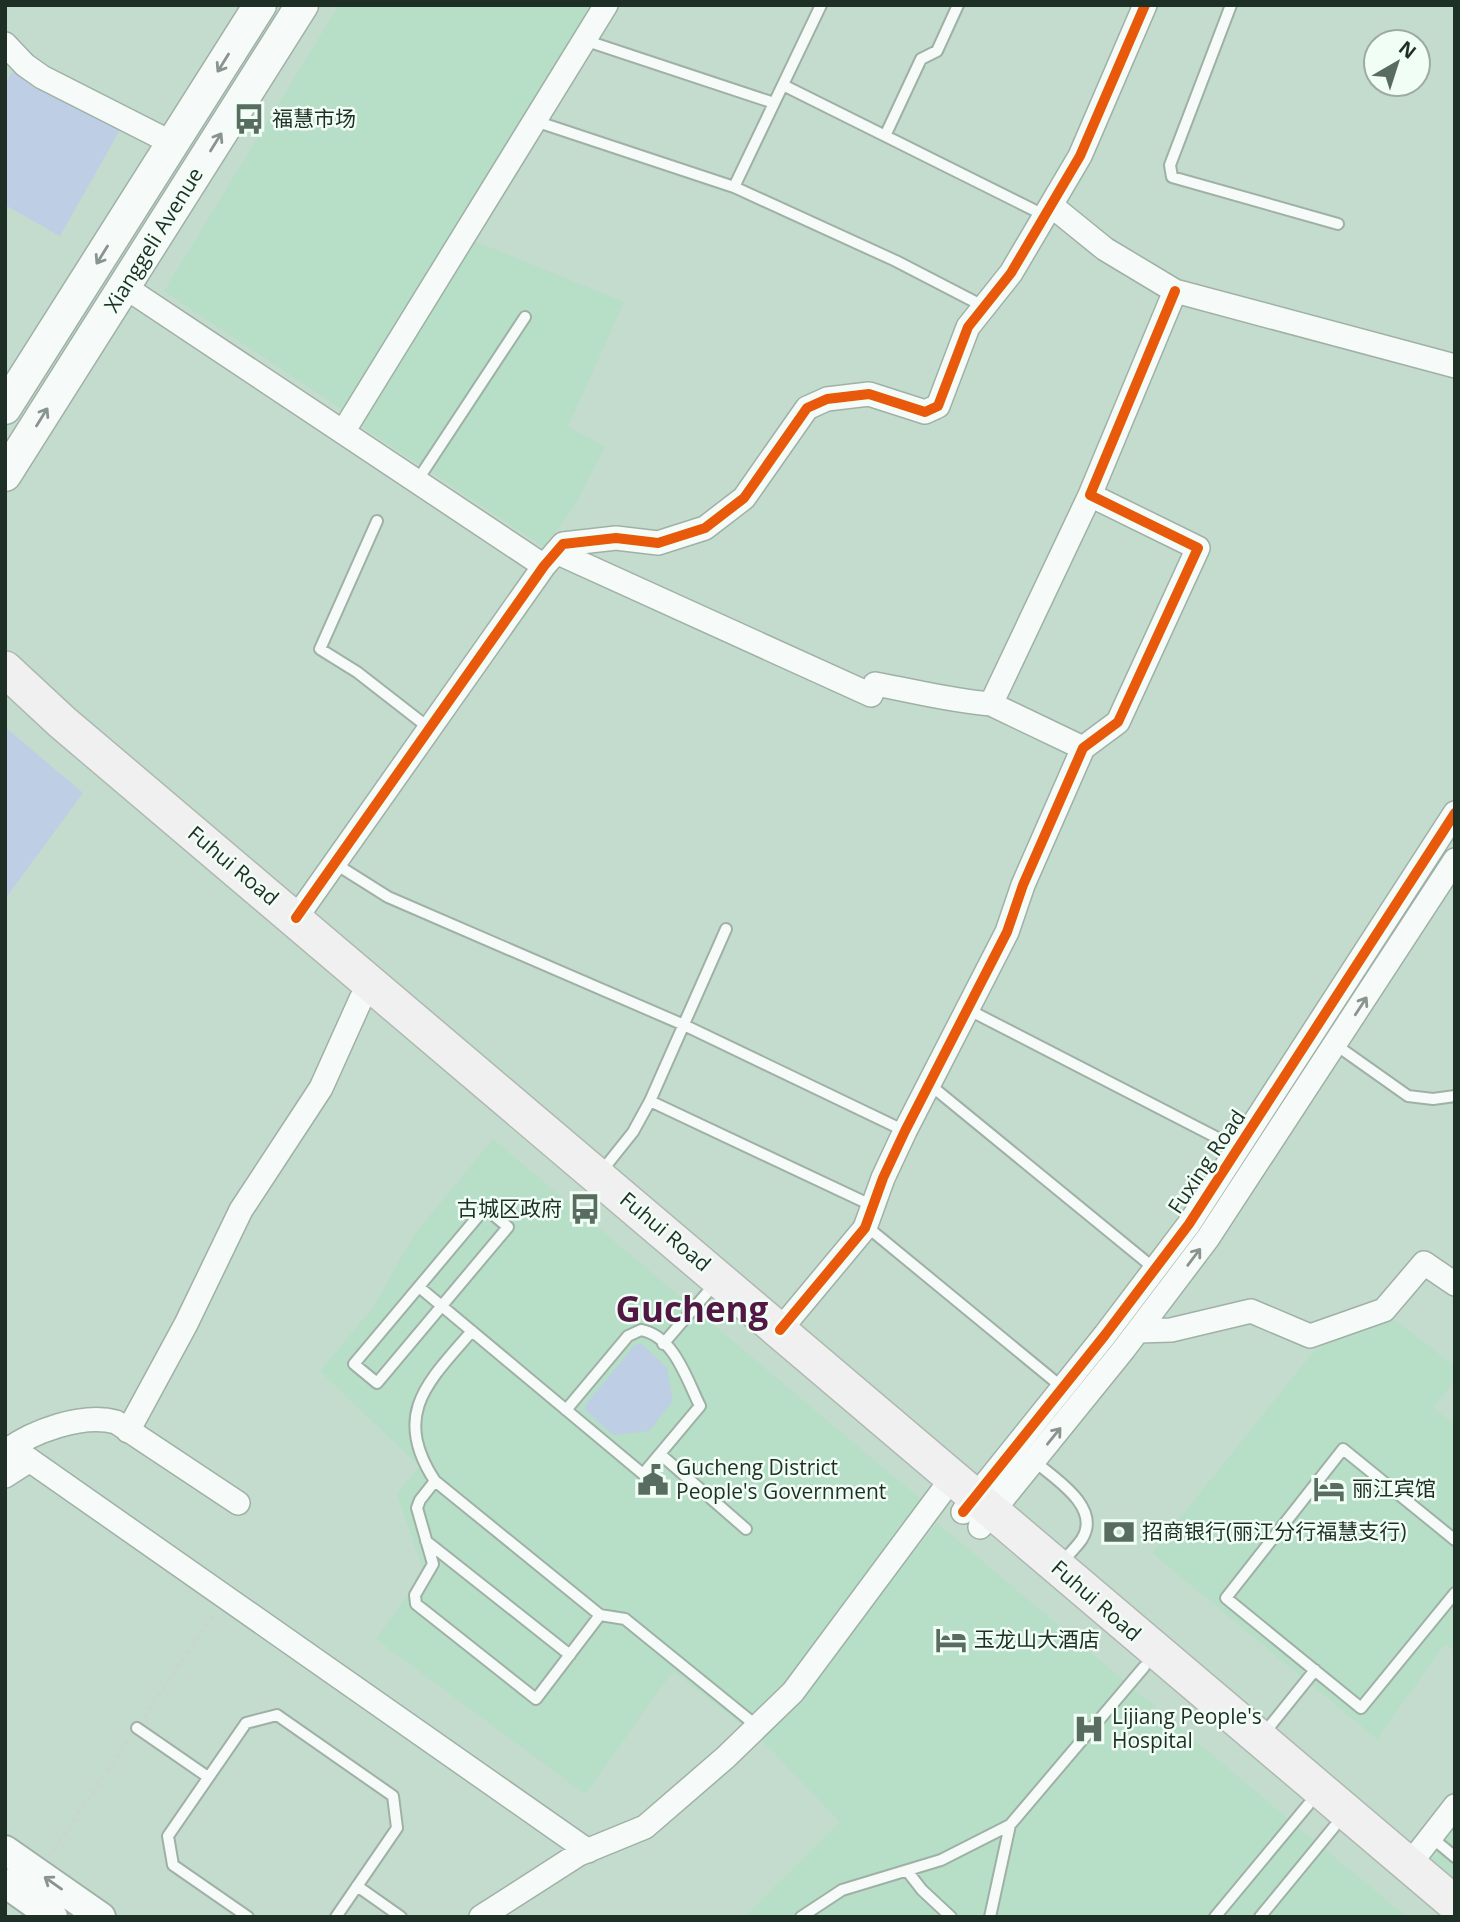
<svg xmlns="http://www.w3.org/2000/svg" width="1460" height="1922" font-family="'Open Sans','Noto Sans SC',sans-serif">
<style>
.built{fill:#b7dec6}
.green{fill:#becee5}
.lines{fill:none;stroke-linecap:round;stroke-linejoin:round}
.service-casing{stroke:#9fb1a6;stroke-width:14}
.minor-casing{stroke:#9fb1a6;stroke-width:26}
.tertiary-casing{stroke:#9fb1a6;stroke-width:32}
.secondary-casing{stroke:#9fb1a6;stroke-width:35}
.primary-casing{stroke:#adb9b1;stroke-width:38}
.path{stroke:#ccd4d0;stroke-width:3.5;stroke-dasharray:3.5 5;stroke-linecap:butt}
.service{stroke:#f6faf8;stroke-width:10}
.minor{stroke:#f6faf8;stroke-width:23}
.tertiary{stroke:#f6faf8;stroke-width:28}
.secondary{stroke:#f6faf8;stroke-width:32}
.primary{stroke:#f1f0f1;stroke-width:35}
.cycleway-casing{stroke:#f1fef6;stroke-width:15}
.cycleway{stroke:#e8590c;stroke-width:10}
.oneway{stroke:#8a948e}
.labels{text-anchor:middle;stroke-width:5;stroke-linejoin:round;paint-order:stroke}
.poi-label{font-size:21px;fill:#1e2f25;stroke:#f1fef6;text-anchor:start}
.street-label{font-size:21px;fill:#1e2f25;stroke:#f1fef6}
.town-label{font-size:35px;font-weight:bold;fill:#501842;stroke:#f1fef6}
</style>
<rect width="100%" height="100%" fill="#c4dccd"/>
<path class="built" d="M339 5H597L346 412 164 291Z
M474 241 624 302 568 426 605 447 575 505 544 547 359 425Z
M493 1139 925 1503 810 1656 745 1727 673 1671 585 1794 376 1639 424 1572 397 1494 419 1466 320 1371 373 1308 414 1235Z
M1388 1315 1455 1366V1380L1433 1408 1455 1425V1650L1445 1644 1377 1739 1152 1553 1315 1350Z
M937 1523 1306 1834 1407 1917H744L840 1822 758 1736 857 1624Z
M1455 1821V1880L1427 1857Z"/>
<path class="green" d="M12 72 121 128 60 236 5 205V84Z
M5 727 83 793 5 899Z
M641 1343 667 1368 673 1401 649 1431 613 1435 585 1410 586 1404 635 1345Z"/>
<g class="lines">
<defs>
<path id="service" d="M1231 5 1170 165 1172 177 1338 224
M584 40 774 103
M783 85 1046 216
M535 121 734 187 896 261 983 306
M885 136 921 59 937 51 958 5
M734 187 821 5
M417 481 525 317
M377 521 320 649 357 672 429 728
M334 863 388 897 684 1025 905 1131
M969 1010 1239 1149
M1336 1045 1408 1096 1433 1099 1455 1096
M929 1084 1155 1269
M650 1101 726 929
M601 1172 633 1132 650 1101 873 1206
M485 1208 508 1227 377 1383 354 1364Z
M866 1226 1063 1388
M419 1287C494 1349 568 1412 643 1474L700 1406C687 1380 674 1336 641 1330L628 1336 566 1410
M472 1331C428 1382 391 1414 435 1481L600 1615 625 1619 758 1727
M663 1344 707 1293
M660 1454 746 1529
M1034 1461C1054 1478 1102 1507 1082 1539 1076 1548 1067 1556 1060 1564
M435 1481 420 1500 417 1508 433 1564 415 1595 416 1604 536 1699 600 1615
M1455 1540 1343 1449 1226 1598 1361 1708 1455 1593
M426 1541 570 1655
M137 1728 208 1777
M1262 1736 1315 1670
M1431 1837 1455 1857
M908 1872 922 1890 951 1917
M357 1886 401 1917
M248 1917 173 1865 168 1836 246 1723 277 1715 393 1796 397 1828 336 1917
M801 1917 842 1890 941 1860 1010 1825 1144 1667
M990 1917 1010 1825
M1215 1917 1308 1805
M1260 1917 1334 1827"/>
<path id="minor" d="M5 44 25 65 42 77 172 143
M1052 206 1105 249 1175 291 1455 366
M125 287 544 566
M343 432 606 5
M556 552 871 695 875 684C914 691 951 701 991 704
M1083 748 991 704 1090 495
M296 918 544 566 563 544 616 538 658 543 705 528 744 498 807 408 827 399 869 394 925 412 938 406 968 327 1011 273 1080 156 1145 5
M780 1330 865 1228 883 1178 905 1131 1007 932 1023 885 1083 748 1118 722 1198 548 1090 495 1175 291
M1138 1331 1171 1330 1251 1311 1310 1336 1384 1310 1424 1263 1455 1284
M128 1431 186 1324 241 1210 321 1088 361 999
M11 1447 588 1851
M5 1452C32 1431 83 1413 116 1422L238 1503
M5 1476 30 1460
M963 1512 1105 1335 1189 1224 1455 813
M980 1527 1124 1349 1208 1238 1455 860
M1409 1865 1455 1806
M481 1917 579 1854 645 1827 726 1757 793 1692 941 1493"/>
<path id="tertiary" d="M5 1850 101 1917
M5 1883 53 1917"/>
<path id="secondary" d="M5 408 260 5
M5 475 302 5"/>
<path id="primary" d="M5 669 62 722 1455 1904"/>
</defs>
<use href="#service" class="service-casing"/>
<use href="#minor" class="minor-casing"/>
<use href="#tertiary" class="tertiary-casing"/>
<use href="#secondary" class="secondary-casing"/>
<use href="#primary" class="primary-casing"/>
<path class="path" d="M144 1717 214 1614
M49 1856 130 1738"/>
<use href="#service" class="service"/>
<use href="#minor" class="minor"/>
<use href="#tertiary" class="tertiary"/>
<use href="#secondary" class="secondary"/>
<use href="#primary" class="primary"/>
<defs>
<path id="cycleway" d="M296 918 544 566 563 544 616 538 658 543 705 528 744 498 807 408 827 399 869 394 925 412 938 406 968 327 1011 273 1080 156 1145 5
M780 1330 865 1228 883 1178 905 1131 1007 932 1023 885 1083 748 1118 722 1198 548 1090 495 1175 291
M963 1512 1105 1335 1189 1224 1455 813"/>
</defs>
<use href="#cycleway" class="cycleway-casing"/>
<use href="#cycleway" class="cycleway"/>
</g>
<defs><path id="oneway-shaft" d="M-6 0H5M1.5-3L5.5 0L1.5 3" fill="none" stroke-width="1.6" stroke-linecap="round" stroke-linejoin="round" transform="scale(1.75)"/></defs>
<g class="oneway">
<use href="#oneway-shaft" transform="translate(223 63) rotate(122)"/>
<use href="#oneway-shaft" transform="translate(216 142) rotate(-58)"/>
<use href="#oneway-shaft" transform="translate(102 255) rotate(122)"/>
<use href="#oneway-shaft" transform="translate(42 417) rotate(-58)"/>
<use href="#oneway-shaft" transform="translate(1361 1006) rotate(-57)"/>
<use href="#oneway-shaft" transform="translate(1194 1257) rotate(-53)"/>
<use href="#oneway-shaft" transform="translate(1054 1436) rotate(-51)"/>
<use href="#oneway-shaft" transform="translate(53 1883) rotate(-145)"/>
</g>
<defs>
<symbol id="bus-bare" viewBox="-9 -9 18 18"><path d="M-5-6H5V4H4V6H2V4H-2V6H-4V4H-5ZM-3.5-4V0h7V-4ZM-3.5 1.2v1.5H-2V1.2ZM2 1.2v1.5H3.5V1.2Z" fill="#586c60" stroke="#f1fef6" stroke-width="2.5" paint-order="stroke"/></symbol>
<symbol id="civic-bare" viewBox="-9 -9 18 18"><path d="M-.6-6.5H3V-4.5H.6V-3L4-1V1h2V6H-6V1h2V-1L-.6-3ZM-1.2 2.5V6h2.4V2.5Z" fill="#586c60" stroke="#f1fef6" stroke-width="2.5" paint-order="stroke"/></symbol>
<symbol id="hotel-bare" viewBox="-9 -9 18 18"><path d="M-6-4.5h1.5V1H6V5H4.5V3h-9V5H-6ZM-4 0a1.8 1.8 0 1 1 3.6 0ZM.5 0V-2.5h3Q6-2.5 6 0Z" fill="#586c60" stroke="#f1fef6" stroke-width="2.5" paint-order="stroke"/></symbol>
<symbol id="bank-bare" viewBox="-9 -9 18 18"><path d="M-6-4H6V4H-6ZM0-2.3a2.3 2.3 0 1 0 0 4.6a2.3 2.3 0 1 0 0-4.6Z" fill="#586c60" stroke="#f1fef6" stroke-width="2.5" paint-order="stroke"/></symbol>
<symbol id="hospital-bare" viewBox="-9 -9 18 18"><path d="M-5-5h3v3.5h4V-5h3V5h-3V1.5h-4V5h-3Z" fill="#586c60" stroke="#f1fef6" stroke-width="2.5" paint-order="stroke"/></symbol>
</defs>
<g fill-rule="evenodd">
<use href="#bus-bare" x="227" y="97" width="44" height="44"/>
<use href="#bus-bare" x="563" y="1187" width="44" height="44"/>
<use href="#civic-bare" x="631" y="1458" width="44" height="44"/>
<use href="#hotel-bare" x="1307" y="1467" width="44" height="44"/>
<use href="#bank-bare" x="1097" y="1510" width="44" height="44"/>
<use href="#hotel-bare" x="929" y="1618" width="44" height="44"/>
<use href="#hospital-bare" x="1067" y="1707" width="44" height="44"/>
</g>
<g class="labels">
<g class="poi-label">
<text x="272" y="126">福慧市场</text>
<text x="562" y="1216" text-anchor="end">古城区政府</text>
<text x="676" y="1475">Gucheng District<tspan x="676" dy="24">People's Government</tspan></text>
<text x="1352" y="1496">丽江宾馆</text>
<text x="1142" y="1539">招商银行(丽江分行福慧支行)</text>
<text x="974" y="1647">玉龙山大酒店</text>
<text x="1112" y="1724">Lijiang People's<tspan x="1112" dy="24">Hospital</tspan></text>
</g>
<g class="street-label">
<text transform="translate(154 240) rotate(-58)" y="7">Xianggeli Avenue</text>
<text transform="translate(233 866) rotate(40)" y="7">Fuhui Road</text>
<text transform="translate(1207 1162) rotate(-56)" y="7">Fuxing Road</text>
<text transform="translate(665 1232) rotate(40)" y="7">Fuhui Road</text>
<text transform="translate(1096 1601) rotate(41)" y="7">Fuhui Road</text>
</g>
<g class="town-label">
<text x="692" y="1322">Gucheng</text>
</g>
</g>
<rect width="1460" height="1922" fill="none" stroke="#1e2f25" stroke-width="14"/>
<g transform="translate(1397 63) rotate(39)"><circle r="33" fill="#f1fef6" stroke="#9daba2" stroke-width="2"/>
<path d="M0-5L12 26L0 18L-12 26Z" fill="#586c60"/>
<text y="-10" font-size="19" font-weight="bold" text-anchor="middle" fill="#1e2f25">N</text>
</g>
</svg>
